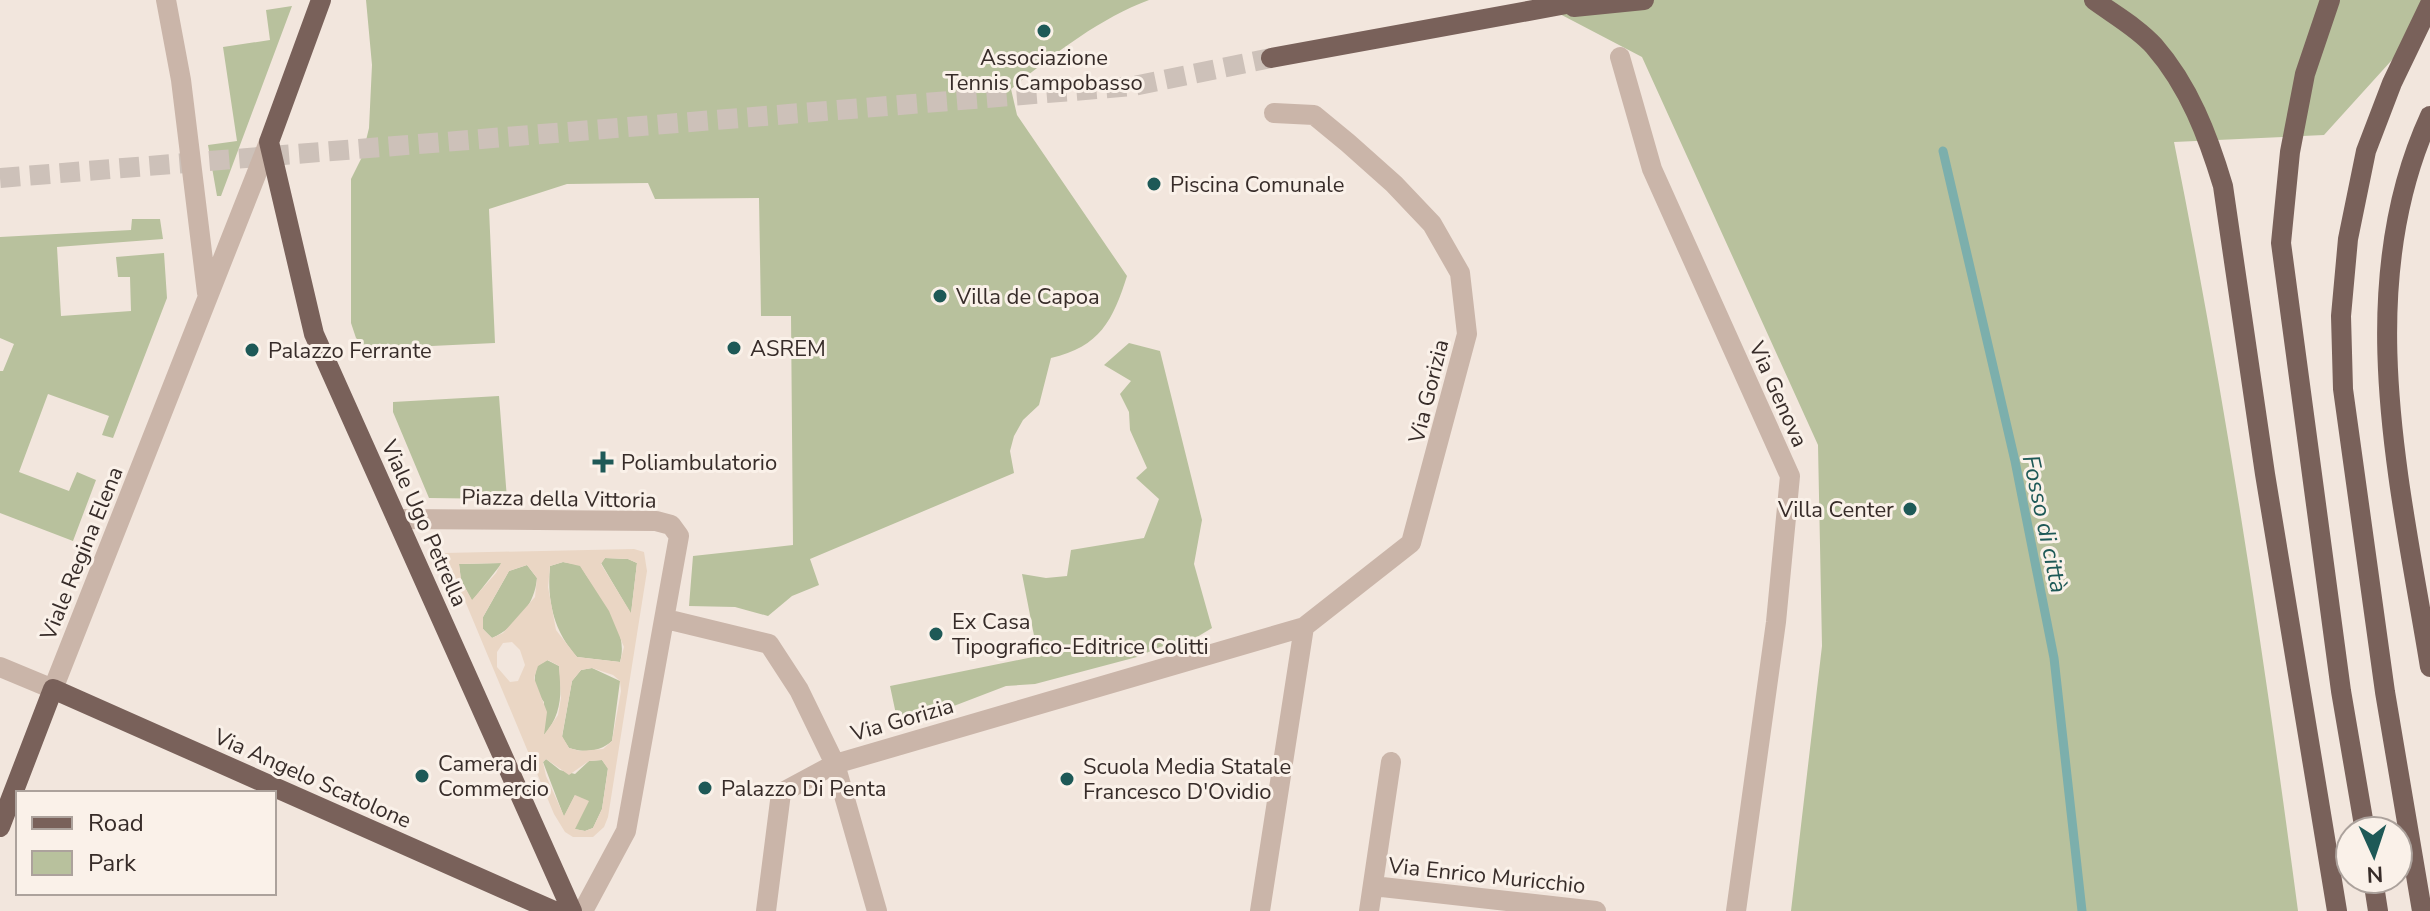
<svg xmlns="http://www.w3.org/2000/svg" width="2430" height="911" font-family="'Nunito Sans',sans-serif">
<style>
.green{fill:#b8c19d}
.plaza{fill:#ead6c4;fill-rule:evenodd}
.lines{fill:none;stroke-linecap:round;stroke-linejoin:round}
.stream{stroke:#7cafac;stroke-width:9}
.major-tunnel{stroke:#cdc1b9;stroke-width:20;stroke-dasharray:20 10;stroke-linecap:butt}
.minor{stroke:#cab5a9;stroke-width:20}
.major{stroke:#79615a;stroke-width:20}
.poi-dot{fill:#1e5957;stroke:#faf1e9;stroke-width:3}
.labels{text-anchor:middle;stroke-width:6;stroke-linejoin:round;paint-order:stroke}
.poi-label{font-size:22px;fill:#372c29;stroke:#faf1e9;text-anchor:start}
.street-label{font-size:22px;fill:#372c29;stroke:#faf1e9}
.water-label{font-size:24px;font-style:italic;fill:#1e5957;stroke:#faf1e9}
</style>
<rect width="100%" height="100%" fill="#f2e6dd"/>
<path class="green" d="M366 0H1149C1100 18 1051 56 1011 89L1017 115 1127 276C1113 320 1100 347 1051 358L1039 405 1023 420 1014 436 1010 451 1014 473 810 559 819 585 792 596 768 616 735 607 689 606 693 556 793 545 791 316H761L759 198 655 199 648 183 567 184 489 209 495 343 368 349 356 338 351 323V179L362 157 369 128 372 65Z
M1533 0H2430V18L2324 135 2174 142C2225 397 2264 654 2298 911H1791L1822 646 1818 445 1642 57Z
M292 6 221 196H217L208 145 237 141 223 47 270 40 266 10Z
M132 219H160L163 239 57 247 61 316 131 311 130 277H118L116 257 164 253 167 298 113 438 102 435 109 416 48 394 19 472 69 491 77 472 96 480 73 541 0 513V371H3L14 344 0 338V237L131 230Z
M1129 343 1160 351 1202 520 1194 564 1212 628 1197 637 1160 647 1137 657 1035 684 1006 686 912 722 897 719 890 686 1038 656 1022 574 1046 578 1067 576 1071 550 1144 538 1159 499 1136 478 1147 468 1130 430 1129 412 1120 394 1131 381 1104 365Z
M499 396 507 499 429 498 393 412V402Z
M605 558 628 559 637 563 631 614 601 563Z
M563 562 580 565C597 594 630 627 620 662L577 657C553 630 547 601 550 566Z
M502 563 472 601 461 580 459 564Z
M527 565 537 578C535 604 516 627 492 638L483 629V617L509 571Z
M547 660 559 666C562 692 562 715 544 735V702C534 690 533 680 537 666Z
M592 668 620 681 612 741C599 752 586 753 569 748L562 737 572 681 581 670Z
M546 759 560 770 575 774 589 761 602 760 608 768 602 809 593 828 585 831 574 829 575 795 564 817 543 762Z"/>
<path class="plaza" d="M634 549 644 552 647 571 608 817 604 827 593 837H573L565 832 554 814 445 553ZM605 558 628 559 637 563 631 613 601 564ZM563 562 580 566 609 611 624 647 620 662 577 657 556 630 548 587 550 566ZM501 563 496 573 472 600 461 580 459 564ZM527 565 537 578 535 597 503 633 492 638 483 629V617L509 571ZM512 642 520 650 525 665 518 681 510 682 497 667V652L503 643ZM548 660 559 666 561 698 558 715 544 735 547 712 534 678 538 666ZM592 668 613 675 620 681 621 691 612 741 603 749 580 751 569 748 562 736 572 681 581 670ZM546 759 569 775 589 761 602 760 608 769 602 809 593 828 585 831 575 829 589 801 575 795 564 816 546 776 543 762Z"/>
<g class="lines">
<path class="stream" d="M1943 151 2015 461 2054 658 2082 911"/>
<path class="major-tunnel" d="M0 178 1134 86 1271 58"/>
<path class="minor" d="M166 0 181 80 207 293
M1620 57 1652 169 1790 476 1776 622 1736 911
M397 519 656 521 671 525 679 536 626 831 583 911
M666 619 769 644 799 690 835 764 877 911
M0 667 53 689 269 142
M1373 886 1596 911
M766 911 781 793 835 764 1304 627 1411 543 1467 334 1460 273 1432 224 1394 184 1348 143 1314 115 1274 113
M1260 911 1304 627
M1369 911 1391 762"/>
<path class="major" d="M321 0 269 142 314 334 572 911
M2094 0C2113 14 2138 28 2154 46 2189 86 2208 136 2223 186L2265 474 2337 911
M2330 0 2305 74 2290 152 2281 243 2341 691 2365 831
M1574 7 1644 0
M1271 58 1588 0
M2430 116C2350 290 2401 488 2430 667
M0 827 53 689 554 911
M2373 879 2378 911
M2422 911 2385 692 2343 389 2341 316 2348 239 2366 151 2392 83 2430 4"/>
</g>
<g class="poi-dot">
<circle cx="1044" cy="31" r="8"/>
<circle cx="1154" cy="184" r="8"/>
<circle cx="940" cy="296" r="8"/>
<circle cx="734" cy="348" r="8"/>
<circle cx="252" cy="350" r="8"/>
<path d="M599 450h8v8h8v8h-8v8h-8v-8h-8v-8h8z"/>
<circle cx="1910" cy="509" r="8"/>
<circle cx="936" cy="634" r="8"/>
<circle cx="422" cy="776" r="8"/>
<circle cx="1067" cy="779" r="8"/>
<circle cx="705" cy="788" r="8"/>
</g>
<g class="labels">
<g class="poi-label">
<text x="1044" y="65" text-anchor="middle">Associazione<tspan x="1044" dy="25">Tennis Campobasso</tspan></text>
<text x="1170" y="192">Piscina Comunale</text>
<text x="956" y="304">Villa de Capoa</text>
<text x="750" y="356">ASREM</text>
<text x="268" y="358">Palazzo Ferrante</text>
<text x="621" y="470">Poliambulatorio</text>
<text x="1894" y="517" text-anchor="end">Villa Center</text>
<text x="952" y="629">Ex Casa<tspan x="952" dy="25">Tipografico-Editrice Colitti</tspan></text>
<text x="438" y="771">Camera di<tspan x="438" dy="25">Commercio</tspan></text>
<text x="1083" y="774">Scuola Media Statale<tspan x="1083" dy="25">Francesco D'Ovidio</tspan></text>
<text x="721" y="796">Palazzo Di Penta</text>
</g>
<g class="street-label">
<text transform="translate(1428 391) rotate(-76)" y="8">Via Gorizia</text>
<text transform="translate(1779 394) rotate(66)" y="8">Via Genova</text>
<text transform="translate(559 498) rotate(1)" y="8">Piazza della Vittoria</text>
<text transform="translate(425 523) rotate(66)" y="8">Viale Ugo Petrella</text>
<text transform="translate(81 553) rotate(-68)" y="8">Viale Regina Elena</text>
<text transform="translate(902 719) rotate(-16)" y="8">Via Gorizia</text>
<text transform="translate(313 778) rotate(24)" y="8">Via Angelo Scatolone</text>
<text transform="translate(1487 875) rotate(6)" y="8">Via Enrico Muricchio</text>
</g>
<g class="water-label">
<text transform="translate(2045 524) rotate(78)" y="8">Fosso di città</text>
</g>
</g>
<rect x="16" y="791" width="260" height="104" fill="#faf1e9" stroke="#aca29c" stroke-width="2"/>
<rect x="32" y="817" width="40" height="12" fill="#79615a" stroke="#aca29c" stroke-width="2"/>
<text x="88" y="831" font-size="24" fill="#372c29">Road</text>
<rect x="32" y="851" width="40" height="24" fill="#b8c19d" stroke="#aca29c" stroke-width="2"/>
<text x="88" y="871" font-size="24" fill="#372c29">Park</text>
<g transform="translate(2374 855) rotate(177)"><circle r="38" fill="#faf1e9" stroke="#aca29c" stroke-width="2"/>
<path d="M0-6L14 30L0 20L-14 30Z" fill="#1e5957"/>
<text y="-12" font-size="22" font-weight="bold" text-anchor="middle" fill="#372c29">N</text>
</g>
</svg>
